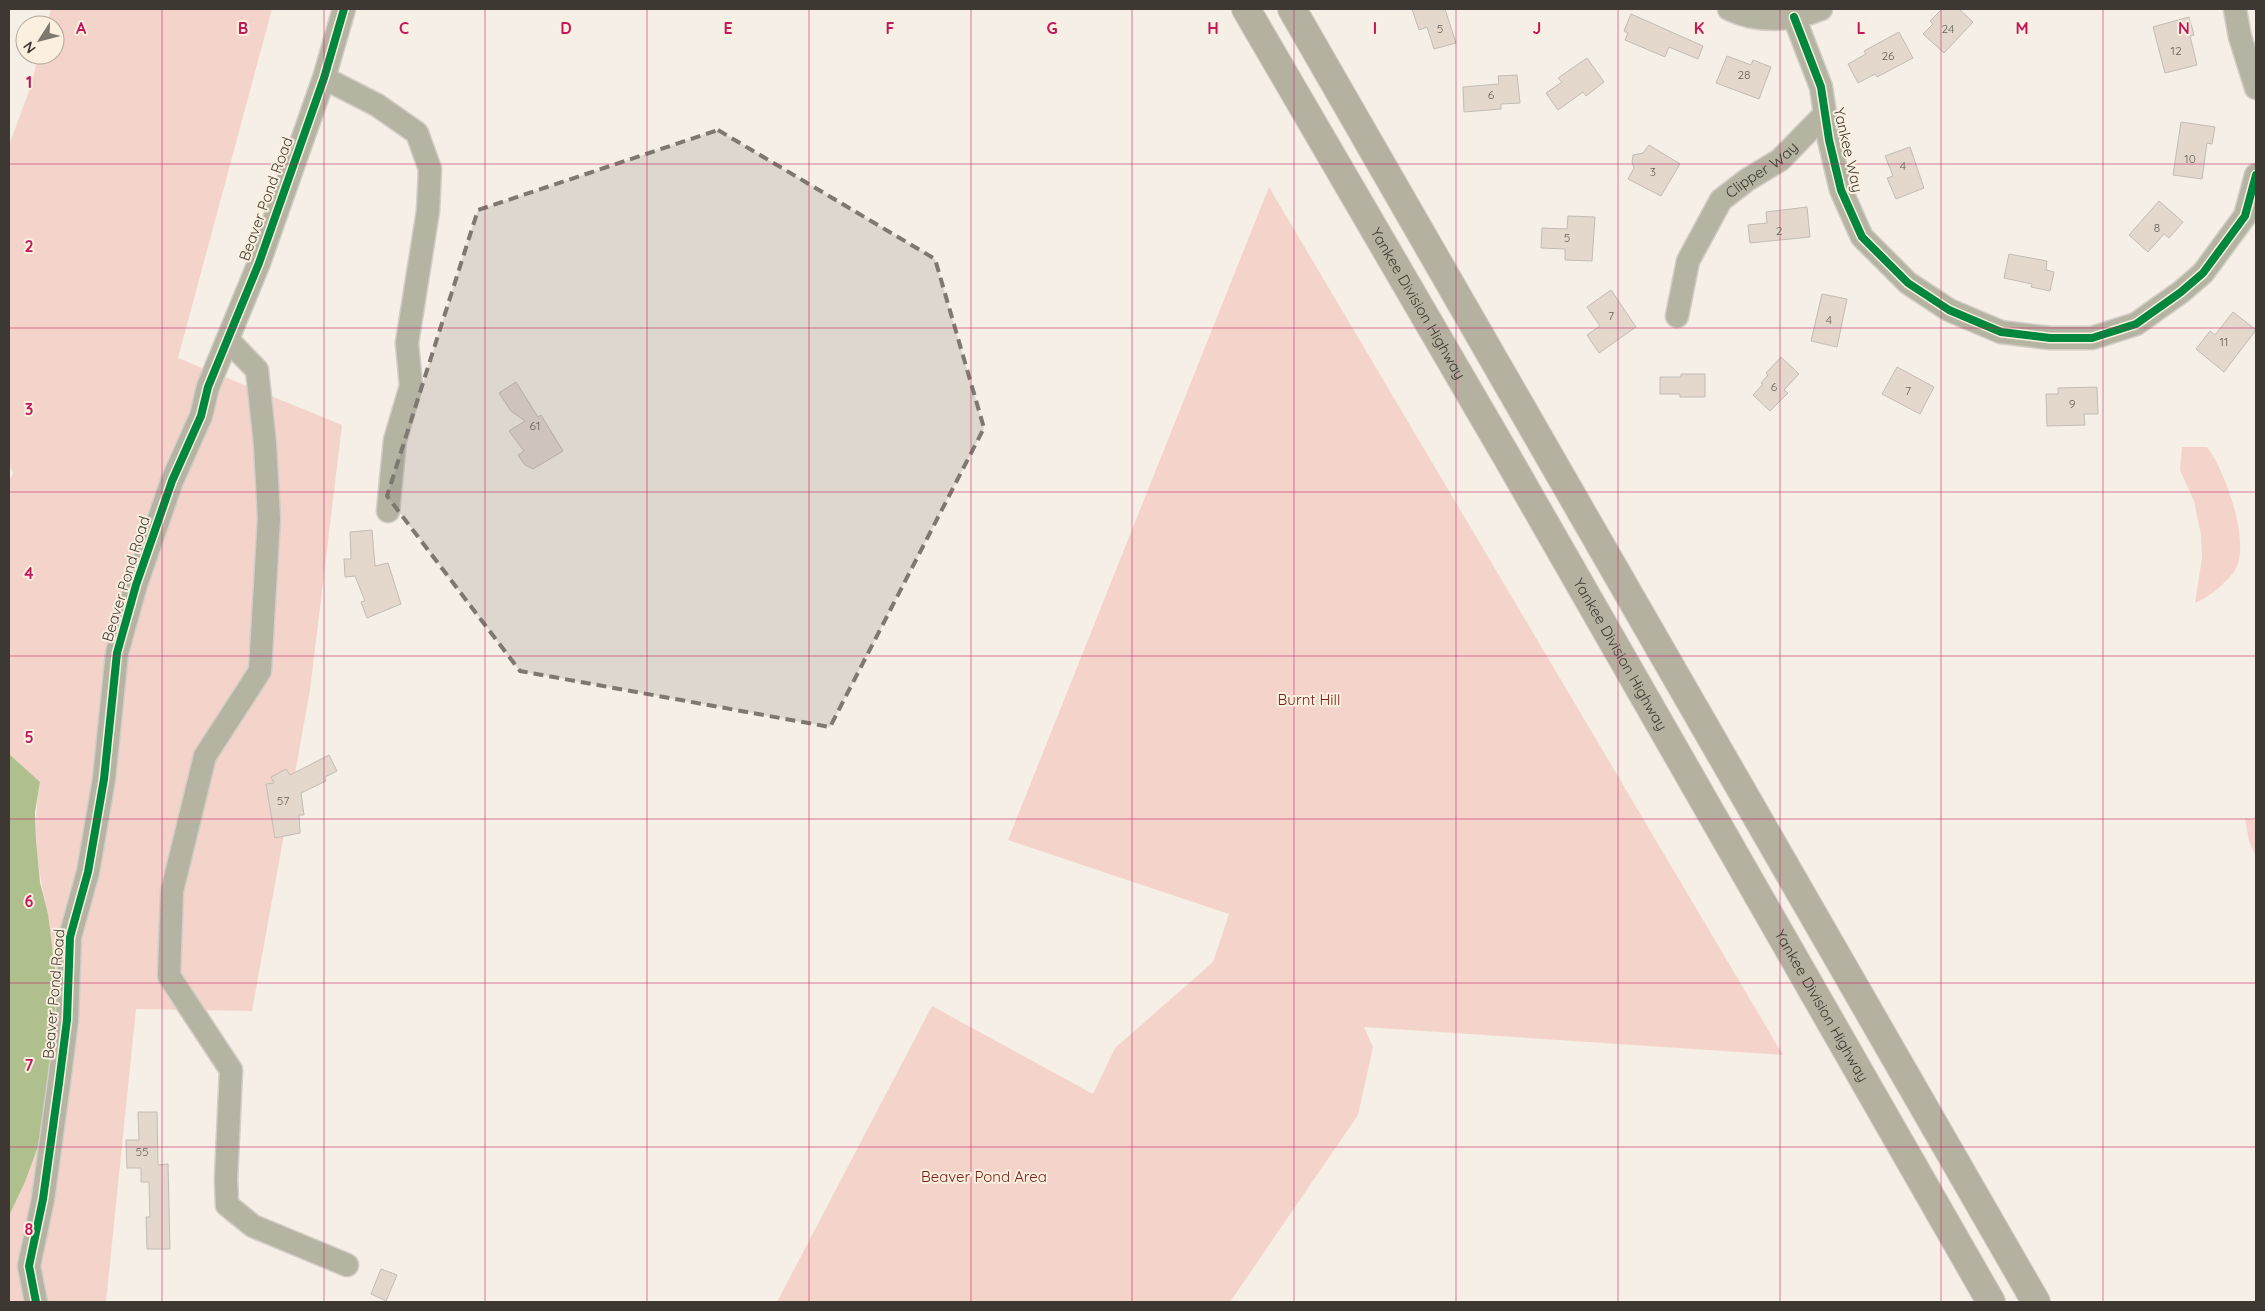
<svg xmlns="http://www.w3.org/2000/svg" width="2265" height="1311" font-family="Quicksand,sans-serif">
<style>
.green{fill:#f4d4ca}
.water{fill:#b0bf8e}
.building{fill:#e4d8cd;stroke:#c2bcb6}
.lines{fill:none;stroke-linecap:round;stroke-linejoin:round}
.minor-casing{stroke:#d2cdc6;stroke-width:25}
.highway-casing{stroke:#d2cdc6;stroke-width:30}
.minor{stroke:#b5b3a2;stroke-width:22}
.highway{stroke:#b4b1a0;stroke-width:28}
.cycleway-casing{stroke:#fbf0df;stroke-width:11}
.cycleway{stroke:#00873e;stroke-width:8}
.marked{fill:#7d7971;fill-opacity:0.2;stroke:#7d7971;stroke-width:4;stroke-dasharray:10 6;stroke-linejoin:round}
.grid{fill:none;stroke:#c2185b;stroke-width:1;stroke-opacity:0.55}
.labels{text-anchor:middle;stroke-width:4;stroke-linejoin:round;paint-order:stroke}
.number-label{font-size:12px;fill:#68625a}
.street-label{font-size:15px;fill:#3d3932;stroke:#fbf0df}
.park-label{font-size:15px;fill:#782014;stroke:#fbf0df}
.grid-label{font-size:16px;text-anchor:middle;font-weight:bold;fill:#c2185b;stroke:#fbf0df;stroke-width:4;stroke-linejoin:round;paint-order:stroke}
</style>
<rect width="100%" height="100%" fill="#f5efe5"/>
<path class="green" d="M51 9H272L178 358 342 425 310 690 252 1011 136 1009 106 1302H9V1216L25 1182 44 1130 48 914C37 869 32 828 40 782L9 754V481L13 473 9 465V145L28 94 39 55H55V25H47Z
M1269 187 1783 1055 1364 1027 1373 1047 1358 1115 1230 1302H777L932 1006 1093 1094 1115 1048 1213 962 1229 914 1008 840Z
M2182 447H2207C2225 470 2249 538 2237 566 2232 579 2207 599 2195 603L2202 558 2201 535 2194 501 2180 470Z
M2245 818 2256 821V857L2249 841Z"/>
<path class="water" d="M9 754 40 782 35 812 36 840 40 882 48 914 60 1009 44 1130 25 1182 9 1216Z"/>
<path class="building" d="M1412 9H1445L1456 43 1434 49 1427 27 1419 30Z
M1942 9H1959L1973 22 1944 53 1923 34 1933 24 1930 21Z
M1631 14 1703 46 1698 59 1669 47 1665 57 1625 40 1628 33 1624 31Z
M2189 17 2194 35 2190 36 2197 65 2165 73 2153 27Z
M1899 32 1913 58 1877 77 1875 74 1858 83 1848 64 1866 54 1864 51Z
M1727 56 1751 65 1753 60 1771 67 1759 99 1716 83Z
M1587 58 1604 82 1586 96 1583 92 1558 110 1546 93 1562 82 1558 78Z
M1517 75 1520 103 1501 104V109L1464 112 1463 87 1499 84 1498 76Z
M2181 122 2215 127 2212 144 2207 143 2202 179 2173 175Z
M1649 145 1680 164 1661 196 1628 179 1634 168 1632 162 1633 155 1643 153Z
M1910 147 1924 188 1896 199 1887 178 1893 176 1885 156Z
M2159 201 2183 222 2169 238 2164 234 2148 252 2129 235Z
M1807 207 1810 237 1750 243 1748 225 1767 223 1766 212Z
M1568 216 1595 217 1592 261 1565 260V249L1541 248 1542 228 1567 229Z
M2009 254 2047 261 2046 270 2054 272 2050 291 2031 287 2032 284 2004 278Z
M1611 290 1636 327 1599 353 1587 335 1600 326 1587 307Z
M1822 294 1847 299 1837 347 1811 341Z
M2233 312 2256 330 2224 372 2196 349 2210 331 2215 335Z
M1781 357 1799 374 1784 390 1788 393 1770 411 1753 395 1763 384 1761 383 1768 375 1766 373Z
M1897 367 1934 387 1920 414 1882 394Z
M1681 374H1705V397H1680V394H1660V377H1681Z
M516 382 538 417 541 415 563 451 533 469 525 465 518 455 524 451 509 431 525 421 511 411 499 393Z
M2097 387 2098 414H2084L2085 425 2047 426 2046 394H2058V388Z
M372 530 375 566 388 563 401 604 367 618 361 602 365 601 355 576 345 577 344 559H351L350 532Z
M329 755 337 771 325 777 326 781 301 793 304 815H299L300 833 275 838 266 784 274 783 271 777 286 769 290 775Z
M138 1112H157L158 1165 168 1164 170 1249H147L146 1217H150L149 1182H141V1168H127L126 1140H139Z
M381 1269 397 1275 386 1301 371 1294Z"/>
<g class="lines">
<defs>
<g id="minor">
<path d="M1729 9C1757 23 1793 21 1821 9"/>
<path d="M2235 9 2240 37 2256 88"/>
<path d="M1794 17 1821 87 1829 140 1841 190 1862 237 1908 283 1949 310 2001 332 2050 338H2092L2136 324 2181 292 2203 273 2245 216 2256 175"/>
<path d="M324 78 377 105 417 133 430 169 428 211 407 343 411 386 395 440 388 511"/>
<path id="s1" d="M1677 316 1688 261 1721 200 1747 180 1780 160 1825 114"/>
<path d="M228 340 257 370 265 444 269 518 260 671 205 756 172 891 169 976 231 1070 226 1179 227 1205 253 1226 347 1265"/>
<path d="M36 1302 29 1266 43 1199 59 1083 67 1020 70 937 88 872 104 779 117 653 136 585 172 481 201 416 208 387 259 263 324 78 344 9"/>
</g>
<g id="highway">
<path id="s2" d="M1246 9 1507 457 1991 1302"/>
<path d="M1292 9 2036 1302"/>
</g>
</defs>
<use href="#minor" class="minor-casing"/>
<use href="#highway" class="highway-casing"/>
<use href="#minor" class="minor"/>
<use href="#highway" class="highway"/>
<defs>
<path id="cycleway" d="M1794 17 1821 87 1829 140 1841 190 1862 237 1908 283 1949 310 2001 332 2050 338H2092L2136 324 2181 292 2203 273 2245 216 2256 175
M36 1302 29 1266 43 1199 59 1083 67 1020 70 937 88 872 104 779 117 653 136 585 172 481 201 416 208 387 259 263 324 78 344 9"/>
</defs>
<use href="#cycleway" class="cycleway-casing"/>
<use href="#cycleway" class="cycleway"/>
</g>
<path class="marked" d="M718 130 935 259 984 428 830 727 520 671 387 496 478 210Z"/>
<path class="grid" d="M162 9V1302M324 9V1302M485 9V1302M647 9V1302M809 9V1302M971 9V1302M1132 9V1302M1294 9V1302M1456 9V1302M1618 9V1302M1780 9V1302M1941 9V1302M2103 9V1302M9 164H2256M9 328H2256M9 492H2256M9 656H2256M9 819H2256M9 983H2256M9 1147H2256"/>
<g class="labels">
<g class="number-label">
<text x="1440" y="33">5</text>
<text x="1948" y="33">24</text>
<text x="2176" y="55">12</text>
<text x="1888" y="60">26</text>
<text x="1744" y="79">28</text>
<text x="1491" y="99">6</text>
<text x="2190" y="163">10</text>
<text x="1903" y="170">4</text>
<text x="1653" y="176">3</text>
<text x="2157" y="232">8</text>
<text x="1779" y="235">2</text>
<text x="1567" y="242">5</text>
<text x="1611" y="320">7</text>
<text x="1829" y="324">4</text>
<text x="2224" y="346">11</text>
<text x="1774" y="391">6</text>
<text x="1908" y="395">7</text>
<text x="2072" y="408">9</text>
<text x="535" y="430">61</text>
<text x="283" y="805">57</text>
<text x="142" y="1156">55</text>
</g>
<g class="street-label">
<text transform="translate(1848 150) rotate(77)" y="5">Yankee Way</text>
<text dy="5" stroke="none"><textPath href="#s1" startOffset="176">Clipper Way</textPath></text>
<text transform="translate(266 199) rotate(-70)" y="5">Beaver Pond Road</text>
<text dy="5" stroke="none"><textPath href="#s2" startOffset="341">Yankee Division Highway</textPath></text>
<text transform="translate(126 579) rotate(-73)" y="5">Beaver Pond Road</text>
<text dy="5" stroke="none"><textPath href="#s2" startOffset="746">Yankee Division Highway</textPath></text>
<text transform="translate(54 994) rotate(-85)" y="5">Beaver Pond Road</text>
<text dy="5" stroke="none"><textPath href="#s2" startOffset="1151">Yankee Division Highway</textPath></text>
</g>
<g class="park-label">
<text x="1309" y="705">Burnt Hill</text>
<text x="984" y="1182">Beaver Pond Area</text>
</g>
</g>
<g class="grid-label">
<text x="81" y="34">A</text>
<text x="243" y="34">B</text>
<text x="404" y="34">C</text>
<text x="566" y="34">D</text>
<text x="728" y="34">E</text>
<text x="890" y="34">F</text>
<text x="1052" y="34">G</text>
<text x="1213" y="34">H</text>
<text x="1375" y="34">I</text>
<text x="1537" y="34">J</text>
<text x="1699" y="34">K</text>
<text x="1861" y="34">L</text>
<text x="2022" y="34">M</text>
<text x="2184" y="34">N</text>
<text x="29" y="88">1</text>
<text x="29" y="252">2</text>
<text x="29" y="415">3</text>
<text x="29" y="579">4</text>
<text x="29" y="743">5</text>
<text x="29" y="907">6</text>
<text x="29" y="1071">7</text>
<text x="29" y="1235">8</text>
</g>
<rect width="2265" height="1311" fill="none" stroke="#3d3932" stroke-width="20"/>
<g transform="translate(40 40) rotate(234)"><circle r="24" fill="#fbf0df" stroke="#afa79a"/>
<path d="M0-4L9 19L0 12L-9 19Z" fill="#7d7971"/>
<text y="-8" font-size="14" font-weight="bold" text-anchor="middle" fill="#3d3932">N</text>
</g>
</svg>
